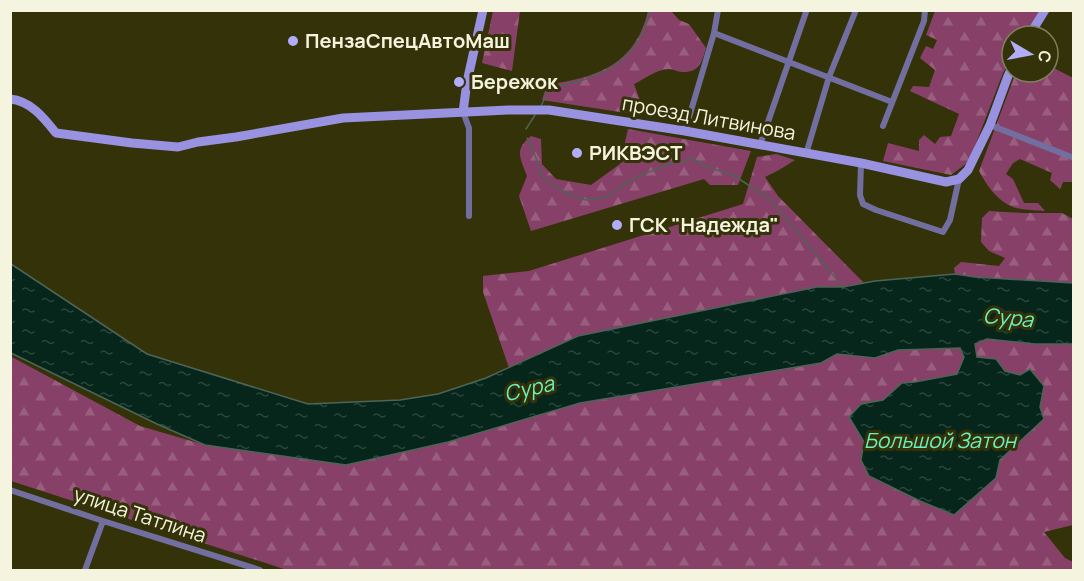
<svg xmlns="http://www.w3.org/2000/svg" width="1084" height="581" font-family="Manrope,sans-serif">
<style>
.forest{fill:url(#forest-firs)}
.water{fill:url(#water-ripples);stroke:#4e6456;stroke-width:1.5}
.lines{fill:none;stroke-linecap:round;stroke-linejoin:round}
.stream{stroke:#4e6456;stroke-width:1.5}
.street{stroke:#726fa0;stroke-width:6}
.secondary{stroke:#9892e0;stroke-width:9}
.poi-dot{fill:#b2adf9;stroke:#343208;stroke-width:2}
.labels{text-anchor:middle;stroke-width:6;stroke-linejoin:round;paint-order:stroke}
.poi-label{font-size:20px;font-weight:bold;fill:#f5f4de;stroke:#343208;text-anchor:start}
.street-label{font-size:20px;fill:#f5f4de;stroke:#343208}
.water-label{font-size:21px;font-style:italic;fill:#6af0c0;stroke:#343208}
</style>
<defs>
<pattern id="forest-firs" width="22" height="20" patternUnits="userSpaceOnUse" patternTransform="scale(1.5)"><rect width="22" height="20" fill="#874169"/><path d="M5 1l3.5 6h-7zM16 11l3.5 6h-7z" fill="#995d7e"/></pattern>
<pattern id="water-ripples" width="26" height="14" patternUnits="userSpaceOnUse" patternTransform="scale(1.5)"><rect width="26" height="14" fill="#06261b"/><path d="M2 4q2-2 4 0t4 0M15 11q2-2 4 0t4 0" fill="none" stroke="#2b463c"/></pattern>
</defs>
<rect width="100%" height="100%" fill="#343208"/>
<path class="forest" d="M493 11H520L512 71 482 63Z
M648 11H671L679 20 689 24 706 48C702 62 699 73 682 72 678 72 673 69 669 69 656 69 645 79 634 84L641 103 626 113 542 100 547 85C598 77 635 65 648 11Z
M935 11H1041L1025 36H1012V58L1003 73 973 151 967 163 951 175 883 161 888 143 919 151V140L924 135 935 144 940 137 951 136 959 114 910 91 913 86 929 87 935 70 920 58 926 46 933 49 937 40 926 35Z
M1048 65 1073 78V182H1063L1060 189 1050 180 1052 173 1020 159 1013 163 1006 174 1013 179 1024 203H1038L1045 211C1036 210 1025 210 1016 208 999 203 987 186 979 171L1016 72H1048Z
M628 129 751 151 738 185H710L704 179 531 231 519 196 527 176C520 157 514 150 531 136L541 139 542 164 556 179 591 185 620 164Z
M776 154 795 160 779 170 765 177 778 196 864 283 843 287H817L578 336 509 368 483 292V276L529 271 743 204 757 157Z
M989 211 1023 213H1062L1073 219V283L975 277 955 274 954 268 961 262 999 266 1005 258 989 251 981 242 982 218Z
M987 339 1035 344H1073V525L1044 532 1065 558 1073 562V570H287L11 481 10 356 140 426 205 445 346 465 448 442 580 403 821 363 837 354 875 358 898 350 960 348 964 357 957 374 915 382 902 383 883 400 861 404 849 417 864 442 861 460 869 476 920 501 954 515 996 478 1000 460 1044 419 1040 407 1044 386 1030 369 1020 375 1005 371 976 357 975 344Z"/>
<path class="water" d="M11 264 147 354 308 404 400 400 438 394 486 378 578 336 817 287H843L875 281 955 274 975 277 1073 283V344H1035L987 339 975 344 977 357 996 359 1005 371 1020 375 1030 369 1044 386 1040 407 1044 419 1000 460 996 478 954 515 920 501 869 476 861 460 864 442 849 417 861 404 883 400 902 383 915 382 957 374 964 357 960 348 898 350 875 358 837 354 821 363 580 403 448 442 346 465 205 445 157 424 11 353Z"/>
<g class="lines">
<path class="stream" d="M541 106 550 88C559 85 569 84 577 82 615 70 643 52 649 10
M526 129 535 115
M527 138 535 155 542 176 565 193 586 200 608 197 623 185 644 174 672 163 693 159 707 167 733 175 770 199 843 287"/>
<path class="street" d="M714 33 892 102
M463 112 469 128V216
M990 125 1074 158
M883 126 924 21 925 10
M685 131 714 33 718 10
M760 145 806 12
M806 154 829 77 856 10
M861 163 860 195 863 204 876 210 943 232 950 220 959 179
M10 490 103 521 260 570
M85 570 103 521"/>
<path class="secondary" d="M1029 36 1045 10
M10 99C31 101 44 118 56 133L132 143 178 147 198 142 236 137 343 118 508 110H549L685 131 861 163 946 182 959 179 968 170 990 125 1008 76 1012 68
M463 112 467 82 483 10"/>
</g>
<g class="poi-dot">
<circle cx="293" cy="41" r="6"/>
<circle cx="459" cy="82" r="6"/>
<circle cx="577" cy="153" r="6"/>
<circle cx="617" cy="225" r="6"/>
</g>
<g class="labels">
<g class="poi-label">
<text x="305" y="48">ПензаСпецАвтоМаш</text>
<text x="471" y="89">Бережок</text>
<text x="589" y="160">РИКВЭСТ</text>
<text x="629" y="232">ГСК "Надежда"</text>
</g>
<g class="street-label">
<text transform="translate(709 118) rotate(10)" y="7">проезд Литвинова</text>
<text transform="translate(140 515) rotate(18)" y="7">улица Татлина</text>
</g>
<g class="water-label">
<text transform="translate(1008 318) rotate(5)" y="7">Сура</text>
<text transform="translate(529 389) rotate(-13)" y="7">Сура</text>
<text x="940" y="448">Большой Затон</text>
</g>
</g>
<rect width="1084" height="581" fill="none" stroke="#f5f4de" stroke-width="24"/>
<g transform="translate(1030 54) rotate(100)"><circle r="28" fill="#343208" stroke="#81805e" stroke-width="1.5"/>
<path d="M0-4.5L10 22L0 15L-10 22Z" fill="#b2adf9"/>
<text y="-9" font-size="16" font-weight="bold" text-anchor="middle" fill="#f5f4de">С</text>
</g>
</svg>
